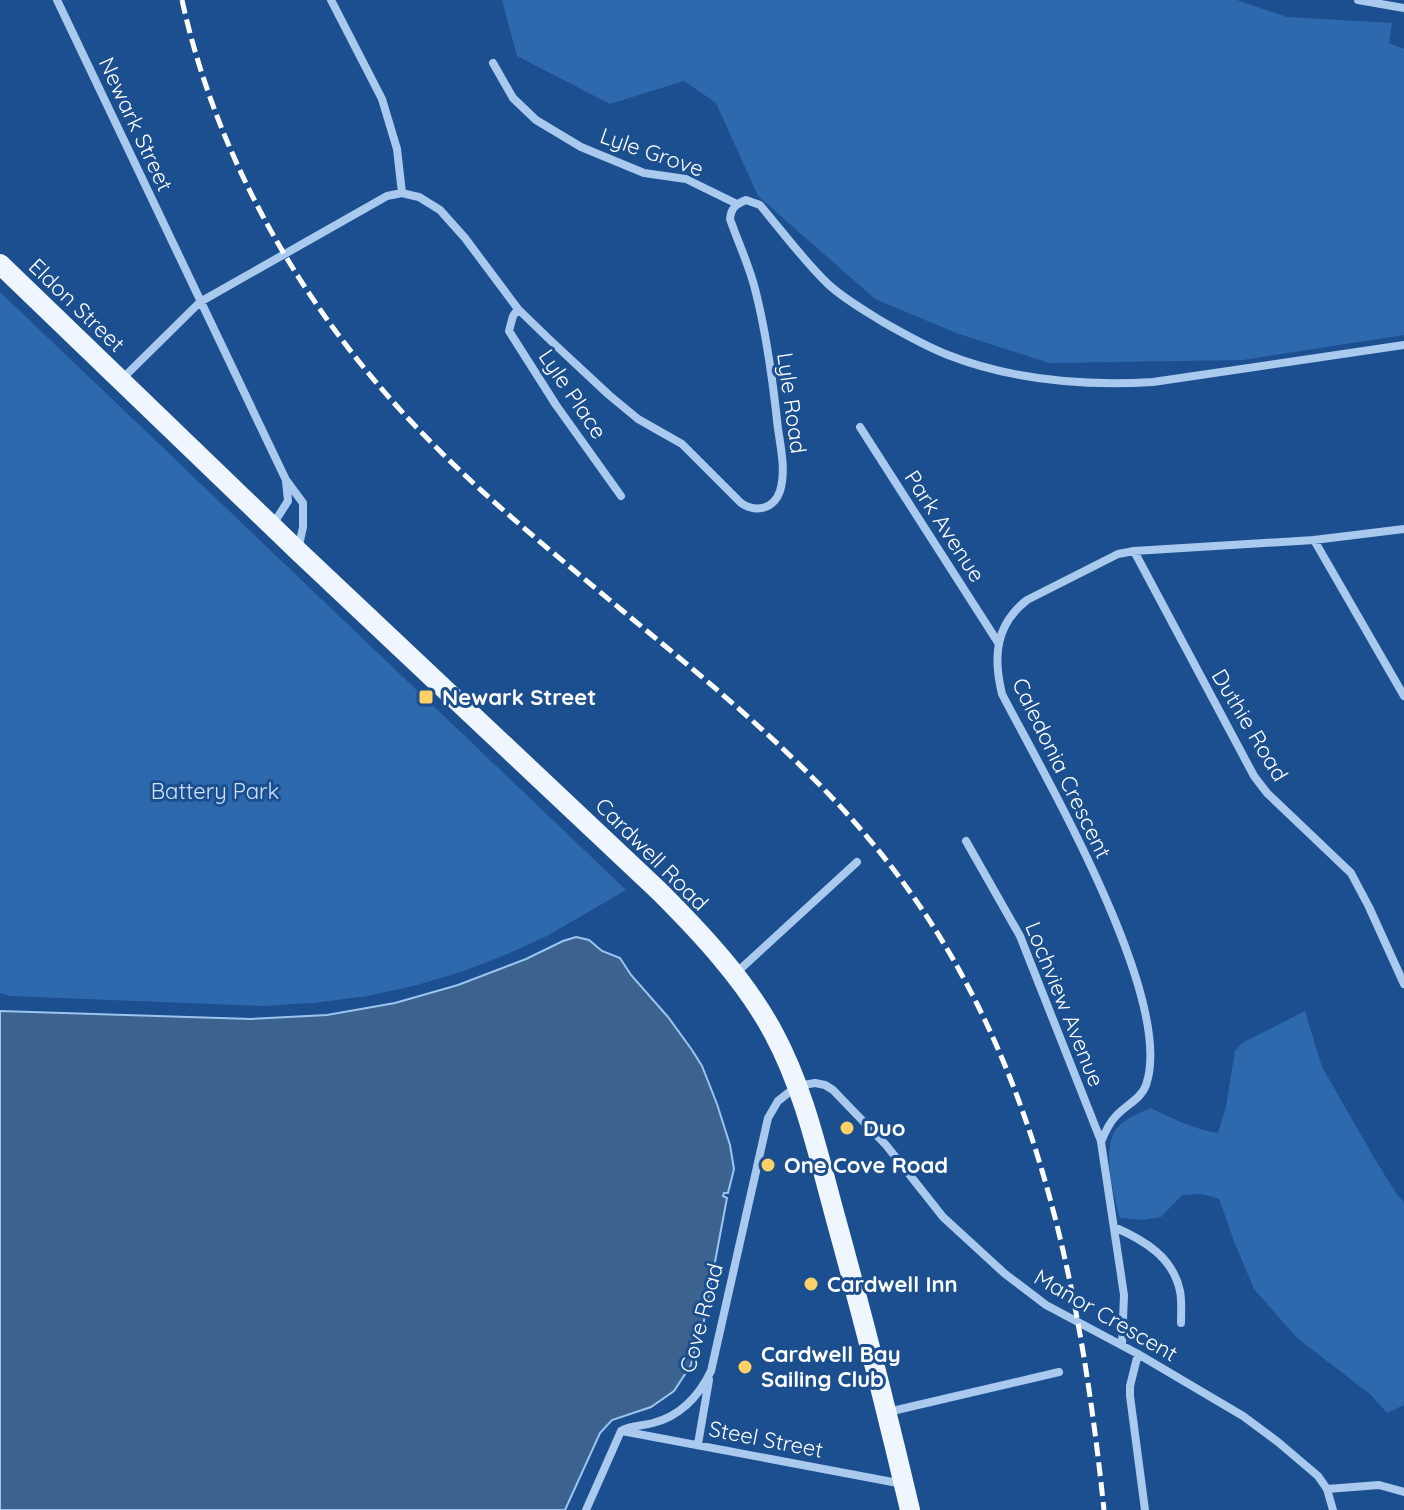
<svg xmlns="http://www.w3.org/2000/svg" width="1404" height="1510" font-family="Quicksand,sans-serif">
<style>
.green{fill:#2e69ad}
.water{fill:#3c6290;stroke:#9cc4f0;stroke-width:2}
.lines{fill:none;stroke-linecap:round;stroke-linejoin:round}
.street{stroke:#a9c9ee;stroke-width:8}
.primary{stroke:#f0f6ff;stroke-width:20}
.rail{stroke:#fff;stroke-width:5;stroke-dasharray:14 6;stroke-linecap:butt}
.poi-dot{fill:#ffd166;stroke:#1b4f8f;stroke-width:3}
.labels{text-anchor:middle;stroke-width:6;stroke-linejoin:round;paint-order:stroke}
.street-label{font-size:22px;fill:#fff;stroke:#1b4f8f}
.poi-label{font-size:22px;font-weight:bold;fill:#fff;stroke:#1b4f8f;text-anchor:start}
.park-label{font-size:22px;fill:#cfe3fa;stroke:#1b4f8f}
</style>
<rect width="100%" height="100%" fill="#1b4f8f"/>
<path class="green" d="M502 0H1237L1287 17 1392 23 1389 43 1404 49V335L1243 360 1049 363 956 333 875 299 758 196 716 103 684 81 610 104 517 56Z
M0 292 626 890 549 935 505 955 464 971 417 985 368 996 313 1003 262 1006 10 996 0 993Z
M1305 1011 1322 1067 1376 1161 1396 1193 1404 1202V1405L1387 1413 1371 1395 1297 1338 1254 1289 1235 1244 1219 1199 1203 1194 1182 1195 1161 1217 1143 1220 1120 1218C1114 1196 1100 1146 1118 1127 1126 1118 1140 1113 1151 1108 1173 1119 1194 1129 1218 1133L1226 1106 1235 1051 1242 1043Z"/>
<path class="water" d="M576 937 589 940 602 951 620 958 631 975 668 1017 692 1050 702 1066 717 1104 730 1145 734 1169 728 1193H724L723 1196 727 1198 702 1331 694 1330V1334L698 1335 691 1365 674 1391 651 1407 612 1420 600 1433 565 1510H0V1011L251 1019 327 1015 395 1003 458 985 526 959 563 941Z"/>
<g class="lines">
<path class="street" d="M57 0 286 480 303 503V527L298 550
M331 0 382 99 397 149 402 193
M1358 0 1404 8
M493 63 513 98 536 120 581 147 644 173 686 179 737 204
M518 309 513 316 509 331 556 405 621 496
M122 379 200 302 387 196 402 193 410 195 419 197 440 210 465 238 518 309 550 340 609 395 638 419 682 444 741 503C756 513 774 509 780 491 786 471 781 449 778 429 773 382 767 335 755 289 749 265 738 242 730 219 731 208 736 204 746 200L760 205C782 231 803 260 828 284 844 299 864 310 883 322 904 334 925 346 948 355 1012 380 1085 386 1153 382L1404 345
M860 427 999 644
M272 526 288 501 286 481
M1314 540 1404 696
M1134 551 1254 776 1267 793 1351 873 1369 907 1404 984
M966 841 1020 936 1101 1141
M736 973 857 862
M1114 1227C1144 1240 1173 1257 1180 1291 1182 1301 1181 1313 1181 1323
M1122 1345 1124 1295 1101 1142C1105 1132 1109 1123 1116 1116 1126 1105 1141 1099 1146 1085 1176 1000 1044 775 1002 694 993 657 995 625 1027 600L1118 554 1134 551 1314 540 1404 529
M1138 1354 1130 1386V1396L1145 1510
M888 1412 1059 1372
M622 1431 903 1484
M698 1444 709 1380
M1327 1489 1379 1485 1404 1492
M586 1510 621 1431C631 1425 642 1426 653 1423 680 1416 699 1396 711 1371L768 1118 778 1101 797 1086 815 1083 825 1085 833 1090 886 1145 943 1217 1004 1273 1046 1305 1138 1354 1243 1416 1278 1442 1318 1476 1327 1489 1333 1510"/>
<path class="primary" d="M0 264 298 551 659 891C701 933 745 980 773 1032 804 1089 818 1154 835 1216 862 1314 887 1412 910 1510"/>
<path class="rail" d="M182 0C218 164 308 317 425 436 487 500 556 555 624 612 718 690 815 768 890 865 1035 1052 1080 1281 1104 1510"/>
</g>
<g class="poi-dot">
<rect x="418" y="689" width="16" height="16" rx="4"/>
<circle cx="847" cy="1128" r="8"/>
<circle cx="768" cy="1165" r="8"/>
<circle cx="811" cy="1284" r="8"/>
<circle cx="745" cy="1367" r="8"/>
</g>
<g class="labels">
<g class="street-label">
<text transform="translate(136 124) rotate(65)" y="8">Newark Street</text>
<text transform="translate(652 152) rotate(19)" y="8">Lyle Grove</text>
<text transform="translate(77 305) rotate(44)" y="8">Eldon Street</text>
<text transform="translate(573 394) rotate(56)" y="8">Lyle Place</text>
<text transform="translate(792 403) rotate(82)" y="8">Lyle Road</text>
<text transform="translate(945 526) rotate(57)" y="8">Park Avenue</text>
<text transform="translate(1250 725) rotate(59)" y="8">Duthie Road</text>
<text transform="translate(1062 768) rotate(64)" y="8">Caledonia Crescent</text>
<text transform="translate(652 854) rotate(45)" y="8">Cardwell Road</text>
<text transform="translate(1065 1004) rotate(68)" y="8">Lochview Avenue</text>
<text transform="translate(1106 1315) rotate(30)" y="8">Manor Crescent</text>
<text transform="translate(701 1318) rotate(-75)" y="8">Cove Road</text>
<text transform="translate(766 1439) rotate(11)" y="8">Steel Street</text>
</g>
<g class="poi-label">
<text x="442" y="705">Newark Street</text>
<text x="863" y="1136">Duo</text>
<text x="784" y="1173">One Cove Road</text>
<text x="827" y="1292">Cardwell Inn</text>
<text x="761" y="1362">Cardwell Bay<tspan x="761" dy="25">Sailing Club</tspan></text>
</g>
<g class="park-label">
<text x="215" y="799">Battery Park</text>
</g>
</g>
</svg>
